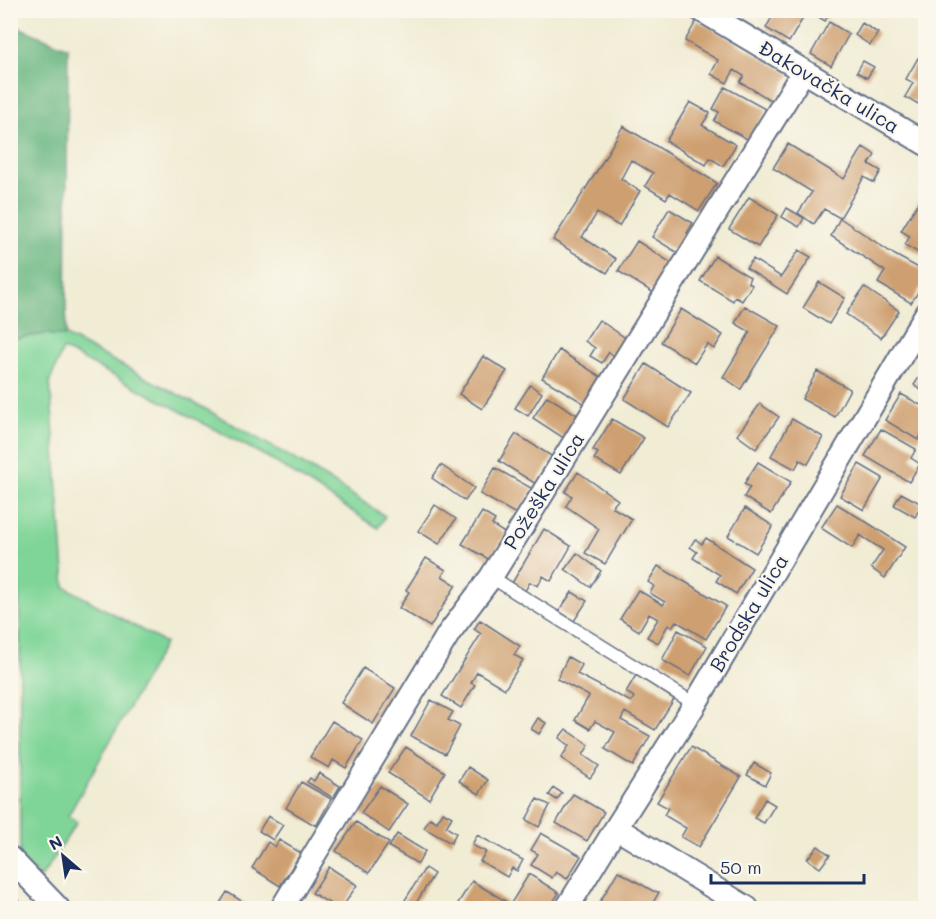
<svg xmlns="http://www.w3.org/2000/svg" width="936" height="919" font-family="Mali,sans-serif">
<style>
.green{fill:#7fd598;stroke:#4d827b;stroke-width:1.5}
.forest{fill:#67b680;stroke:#41726f;stroke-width:1.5}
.building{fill:#ce9f70}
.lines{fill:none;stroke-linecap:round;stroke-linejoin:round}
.service-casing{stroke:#667187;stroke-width:15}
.minor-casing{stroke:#667187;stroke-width:26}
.service{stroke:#fff;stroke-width:12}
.minor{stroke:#fff;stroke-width:22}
.rail{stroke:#1b2f5e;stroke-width:4.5}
.labels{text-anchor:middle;stroke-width:4.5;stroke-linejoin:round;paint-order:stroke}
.street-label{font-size:20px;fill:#1b2f5e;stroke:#fbf7ec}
</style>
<rect width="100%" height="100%" fill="#fbf7ec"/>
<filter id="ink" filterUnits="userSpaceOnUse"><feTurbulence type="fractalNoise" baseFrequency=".0167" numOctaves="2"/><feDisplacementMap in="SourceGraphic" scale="12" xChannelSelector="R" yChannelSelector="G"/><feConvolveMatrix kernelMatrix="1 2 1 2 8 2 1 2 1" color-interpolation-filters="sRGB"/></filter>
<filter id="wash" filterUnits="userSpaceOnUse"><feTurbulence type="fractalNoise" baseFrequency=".008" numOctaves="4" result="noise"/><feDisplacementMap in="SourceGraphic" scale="24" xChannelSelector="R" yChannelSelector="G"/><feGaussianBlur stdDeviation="1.35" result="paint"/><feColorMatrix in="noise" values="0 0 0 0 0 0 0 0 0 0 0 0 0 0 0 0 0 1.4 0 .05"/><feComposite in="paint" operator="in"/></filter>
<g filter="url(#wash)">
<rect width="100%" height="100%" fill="#f1ecd4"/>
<path class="green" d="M45 334 66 336 202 407 312 469 385 516 378 528 269 458 63 349 50 381 65 587 165 643 68 816 77 822 41 878 20 860V630L12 339Z
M11 869 47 908H38L11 880Z"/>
<path class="forest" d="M11 24 68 48 66 336 45 334 12 339 10 284Z"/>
<g id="blocks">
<path class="building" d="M776 10H798L796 14 803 18 789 42 766 28Z
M807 10H831L825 21Z
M697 20 790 74 774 102 740 82 744 76 734 70 727 83 711 74 718 60 685 41Z
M829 22 849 34 831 66 811 54Z
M862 23 878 33 870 45 855 35Z
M918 58 926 62V108L905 97 913 83 906 79Z
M863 61 874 67 867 78 857 72Z
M725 87 767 110 749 140 714 121 719 112 713 109Z
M690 102 710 113 702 125 736 145 723 166 710 158 706 165 666 141Z
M623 126 717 183 699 211 670 193 666 199 645 186 653 173 631 160 621 179 640 191 619 226 597 213 582 237 616 259 607 273 553 240 600 166Z
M788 144 844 179 863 147 875 155 869 164 881 171 874 183 864 177 840 218 824 209 814 224 798 213 812 192 773 168Z
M926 190V257L905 245 910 236 901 231Z
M749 197 778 215 758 247 729 229Z
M787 208 804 218 799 227 782 217Z
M669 209 693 223 687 233 692 236 681 255 652 237Z
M840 218 895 255 926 272V280L911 303 878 283 885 271 831 236Z
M637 241 676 266 657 295 618 271Z
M799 250 811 257 787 294 746 268 753 259 781 277Z
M715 256 750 277 748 282 752 285 742 301 735 297 733 301 700 281Z
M819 282 845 298 829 324 803 308Z
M864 287 899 311 881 338 846 314Z
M745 306 780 326 741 389 723 377 750 332 735 323Z
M681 309 723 335 714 349 707 344 695 363 661 342Z
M599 320 627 339 615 357 609 352 602 363 590 356 595 348 585 341Z
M559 350 601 377 585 404 542 378Z
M483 356 507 371 482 409 459 394Z
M646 364 691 393 668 427 624 399Z
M926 367V393L914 385Z
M817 371 850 389 835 417 802 399Z
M530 385 542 393 528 416 515 408Z
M901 394 926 408V428L918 440 885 420Z
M547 396 579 416 565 439 533 418Z
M760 404 779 417 756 449 737 435Z
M612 419 644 438 621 475 594 459 598 453 593 450Z
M792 419 823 437 808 464 800 460 795 469 771 456Z
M881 429 916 449 911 458 920 464 909 482 865 456Z
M516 434 553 457 536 484 499 461Z
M758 462 791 482 771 514 744 497 750 487 744 484Z
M859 464 883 478 864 510 840 496Z
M441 465 474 488 465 501 432 478Z
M495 468 533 489 518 515 480 494Z
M578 472 618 500 612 507 632 519 605 564 585 553 599 529 566 506 572 496 565 492Z
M901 493 922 504 915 517 894 505Z
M837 504 868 523 905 547 885 578 871 568 883 550 860 535 852 548 821 528Z
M435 505 456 519 439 544 418 531Z
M745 508 773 526 756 553 728 536Z
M482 512 495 520 492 525 506 534 490 560 462 544Z
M544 529 571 546 551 581 543 576 538 586 530 582 525 591 512 583Z
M706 538 752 568 736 594 716 581 720 575 693 558 697 552 690 547 695 539 702 544Z
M577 553 601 571 590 587 565 569Z
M426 558 446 570 442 576 456 585 430 627 399 608 409 592 406 590Z
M658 566 726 606 706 639 676 621 672 627 668 625 658 643 647 637 658 619 649 614 639 631 620 619 638 590 663 605 665 602 650 593 654 586 648 582Z
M572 592 587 601 574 621 559 611Z
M480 620 520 646 514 655 523 660 505 689 477 672 471 683 475 685 461 708 442 696 481 634 474 629Z
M678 630 707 646 690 676 662 660Z
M568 657 582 665 577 674 631 702 634 697 626 692 636 675 674 699 655 730 625 712 621 720 650 736 633 766 605 749 615 732 595 721 590 729 575 720 589 696 557 679Z
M363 668 395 688 373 724 341 703Z
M431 700 453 712 448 720 460 726 445 754 411 736Z
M538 718 546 723 539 734 531 729Z
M332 721 363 740 346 768 333 760 329 768 310 757Z
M566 729 589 745 583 755 599 766 590 778 561 758 569 746 559 738Z
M406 747 445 772 429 799 388 773Z
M691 747 741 777 699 847 681 837 686 828 664 815 668 808 657 802Z
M754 763 771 773 765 785 747 775Z
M468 767 488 780 479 794 459 781Z
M319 773 340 786 333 798 307 782 310 778 314 781Z
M301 782 331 799 316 826 286 808Z
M380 786 408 804 389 832 361 813Z
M554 788 562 793 557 800 549 795Z
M573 794 604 812 587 841 556 823Z
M537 799 550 805 539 827 526 820Z
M765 799 775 805 764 823 754 818Z
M443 812 452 817 446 827 456 833 451 843 424 828 430 818 437 822Z
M268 816 283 825 273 840 259 831Z
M356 822 389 843 369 873 336 851Z
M541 833 581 856 567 879 556 872 552 878 531 865 538 854 531 850Z
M397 834 425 851 418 864 389 847Z
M477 835 523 860 517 871 512 868 507 877 480 861 486 852 472 845Z
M279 840 301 853 280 886 252 868 268 842 275 847Z
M818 846 830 855 820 868 807 859Z
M329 867 357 885 342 908H337L312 893Z
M425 868 434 874 413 908H400Z
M618 871 653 891 659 892 650 908H604L598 905Z
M529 874 559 893 549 908H508Z
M472 881 507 902 503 908H492L482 903 479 908H455Z
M227 892 253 908H217Z"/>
</g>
</g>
<g filter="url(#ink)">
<use href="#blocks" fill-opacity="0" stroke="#667187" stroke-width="1.5"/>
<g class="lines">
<defs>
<path id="service" d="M491 577 695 704"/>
<path id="minor" d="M701 10 926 144
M616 828 747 908
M10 858 58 908
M282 908 449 633 491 577 803 72
M567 908 616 828 695 704 926 314"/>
</defs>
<use href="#service" class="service-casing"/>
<use href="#minor" class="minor-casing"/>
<use href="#service" class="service"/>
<use href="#minor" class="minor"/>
<path class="rail" d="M10 894 24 908"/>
</g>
</g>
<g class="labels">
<g class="street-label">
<text transform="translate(829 87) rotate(31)" y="7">Đakovačka ulica</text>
<text transform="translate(544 491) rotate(-58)" y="7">Požeška ulica</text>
<text transform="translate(749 613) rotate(-59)" y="7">Brodska ulica</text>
</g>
</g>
<rect width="936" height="919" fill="none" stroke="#fbf7ec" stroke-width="36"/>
<g transform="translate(63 856) rotate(331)" stroke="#fbf7ec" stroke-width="4.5" paint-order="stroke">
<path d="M0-4.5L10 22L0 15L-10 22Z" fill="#1b2f5e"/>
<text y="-9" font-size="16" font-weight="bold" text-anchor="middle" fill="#1b2f5e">N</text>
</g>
<path d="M711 874v9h153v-9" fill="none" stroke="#1b2f5e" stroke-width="3"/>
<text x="720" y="874" font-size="18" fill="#1b2f5e" stroke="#fbf7ec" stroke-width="4.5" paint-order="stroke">50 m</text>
</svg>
